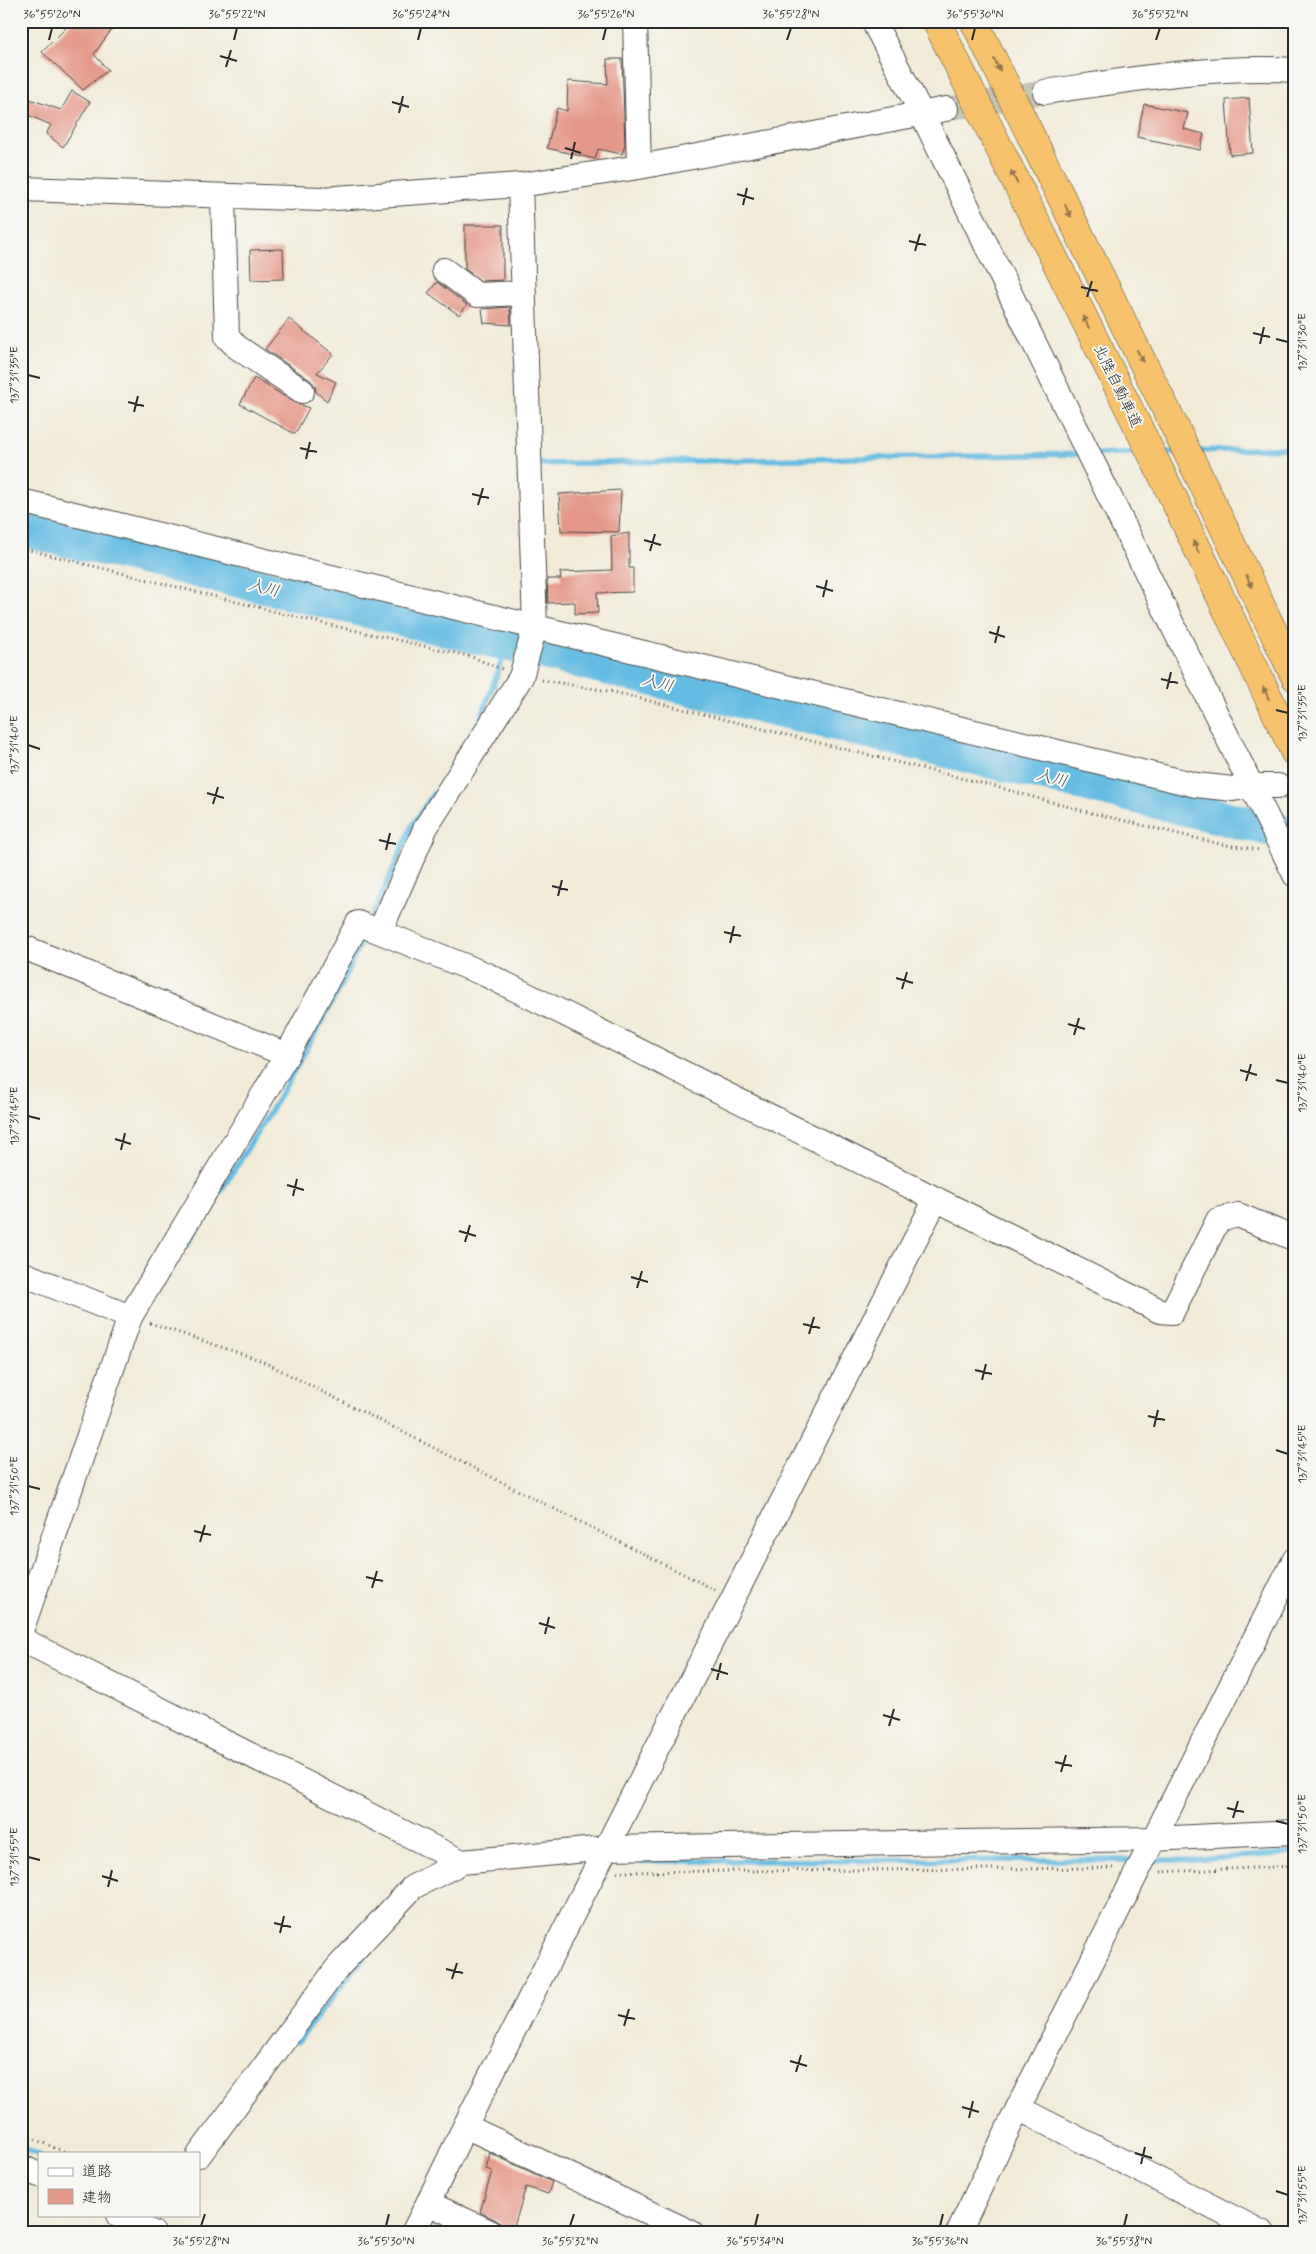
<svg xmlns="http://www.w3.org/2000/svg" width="1316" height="2254" font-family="Mynerve,'Klee One',sans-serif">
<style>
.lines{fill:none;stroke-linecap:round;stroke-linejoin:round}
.stream{stroke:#65bce2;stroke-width:5.5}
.river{stroke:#65bce2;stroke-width:35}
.building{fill:#e49988}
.minor-tunnel{stroke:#c9c5b5;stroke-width:24;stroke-dasharray:24 12;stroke-linecap:butt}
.minor-casing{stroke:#494845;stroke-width:26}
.highway-casing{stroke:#494845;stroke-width:29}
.path{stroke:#494845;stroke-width:3;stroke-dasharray:1 4;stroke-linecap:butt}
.minor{stroke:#fff;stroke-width:24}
.highway{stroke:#f5c16b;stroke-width:28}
.oneway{fill:#90764b}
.ticks{fill:none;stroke:#2b2b2b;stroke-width:2}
.labels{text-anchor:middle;stroke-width:4;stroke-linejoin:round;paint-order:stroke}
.street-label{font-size:15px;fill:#2b2b2b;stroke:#f6f6f2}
.water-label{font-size:16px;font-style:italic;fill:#3c5662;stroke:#f6f6f2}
.neatline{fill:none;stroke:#2b2b2b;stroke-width:2}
.ticks-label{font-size:12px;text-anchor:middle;fill:#2b2b2b}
</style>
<rect width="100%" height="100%" fill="#f6f6f2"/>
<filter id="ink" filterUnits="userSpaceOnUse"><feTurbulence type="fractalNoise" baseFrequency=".02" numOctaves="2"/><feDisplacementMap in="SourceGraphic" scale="10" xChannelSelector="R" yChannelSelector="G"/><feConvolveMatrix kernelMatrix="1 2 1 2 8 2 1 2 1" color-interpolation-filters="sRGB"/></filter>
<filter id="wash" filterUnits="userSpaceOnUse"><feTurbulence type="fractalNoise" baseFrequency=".0096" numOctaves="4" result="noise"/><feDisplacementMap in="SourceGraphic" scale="20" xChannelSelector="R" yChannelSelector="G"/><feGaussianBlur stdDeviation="1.12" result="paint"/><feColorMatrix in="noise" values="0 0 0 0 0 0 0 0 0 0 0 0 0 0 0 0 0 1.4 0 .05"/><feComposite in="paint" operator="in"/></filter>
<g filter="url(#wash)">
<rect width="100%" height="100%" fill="#f1ebd8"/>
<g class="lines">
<path class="stream" d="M1196 451 1295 448
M1159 452H1179
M1096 454 1142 452
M534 464 1082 454
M517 646 521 628
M480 721 508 644
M370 922 412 826 433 794
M188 1244C250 1143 317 1044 364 935
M21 1287 43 1294
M1150 1860H1192L1295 1853
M607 1861 1135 1860
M297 2042 369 1951
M21 2147 39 2155"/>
<path class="river" d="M21 529 517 646 1295 835"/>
</g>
<g id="blocks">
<path class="building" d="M73 21H118L94 54 108 70 83 90 42 52Z
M607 59H622L625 145 622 154 598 149 595 159 547 148 557 108 567 111 568 81 608 84Z
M72 91 90 102 63 147 46 134 51 125 21 112V96L61 110Z
M1249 98 1253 153 1230 155 1226 100Z
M1144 104 1188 113 1184 129 1204 134 1200 150 1137 137Z
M465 225H503V280L481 281 465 269Z
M283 249 284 279 251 280 250 250Z
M437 282 467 305 459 315 428 293Z
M510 307 511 325 484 323 482 309Z
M289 319 333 354 317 373 336 382 327 401 316 392 315 385 310 380 265 349Z
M254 378 294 402 309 408 295 434 240 404Z
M621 490 619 532 561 531 559 494Z
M629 533V568H633V592L597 593 598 613 575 614V602L548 603 547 579H561L560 572 612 570 611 536Z
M490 2153 552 2182 548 2194 526 2187 513 2230 504 2227 498 2221 480 2212 492 2171 486 2169Z"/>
</g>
</g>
<g filter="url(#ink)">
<use href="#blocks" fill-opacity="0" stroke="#494845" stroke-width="1"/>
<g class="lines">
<path class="minor-tunnel" d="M946 109 1045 92
M1278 786 1295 790"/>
<defs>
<path id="minor" d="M635 21 639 167
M873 21 922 114 1295 875
M1045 92C1128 80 1211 65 1295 70
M21 189 322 199 520 185 639 167 946 109
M223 196 227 337 237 347 302 391
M444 270 477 295 524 293
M21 501 535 627 1196 785 1233 789 1251 786H1278
M380 931 426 827 521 677 535 627 520 185
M21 946 287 1055
M21 1273 130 1317 287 1055 358 923 487 975 1160 1311 1172 1312 1218 1220 1238 1215 1295 1239
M21 1631 130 1317
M21 1639 462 1862
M1018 2108 1263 2233
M465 2126 936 1199
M199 2155 338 1967 413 1887 462 1862 606 1848 1153 1839 1295 1832
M21 2167 39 2175
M428 2203 465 2126 692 2233
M118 2215 153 2233
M413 2233 428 2203 492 2233
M958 2233 1018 2108 1295 1559"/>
<path id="highway" d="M936 21 1170 491 1295 753
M974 21 1202 482 1295 677"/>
</defs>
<use href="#minor" class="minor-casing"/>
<use href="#highway" class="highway-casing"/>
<path class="path" d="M21 548 321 623 469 656 502 669
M542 680 614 692 993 786 1084 811 1220 844 1260 850
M150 1323 260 1360 715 1590
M617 1872 1115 1868
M1161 1872 1295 1866
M21 2134 68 2153"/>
<use href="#minor" class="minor"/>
<use href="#highway" class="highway"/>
</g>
<defs><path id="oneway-solid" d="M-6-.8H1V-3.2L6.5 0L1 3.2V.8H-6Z" transform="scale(1.25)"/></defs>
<g class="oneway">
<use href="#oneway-solid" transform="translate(997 65) rotate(64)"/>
<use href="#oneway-solid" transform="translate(1014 177) rotate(-116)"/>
<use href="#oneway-solid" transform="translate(1068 211) rotate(64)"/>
<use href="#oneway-solid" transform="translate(1086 322) rotate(-116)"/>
<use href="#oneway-solid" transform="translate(1140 356) rotate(64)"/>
<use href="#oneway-solid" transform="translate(1196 547) rotate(-115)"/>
<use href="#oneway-solid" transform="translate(1249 581) rotate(65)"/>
<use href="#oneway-solid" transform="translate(1266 693) rotate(-115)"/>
</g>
</g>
<path class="ticks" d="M49 40 52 28M234 40 237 28M418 40 421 28M603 40 606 28M787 40 791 28M972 40 975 28M1156 40 1160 28M220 56 237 61M226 67 231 50M392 102 409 107M399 113 403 96M565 148 581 153M571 159 575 142M737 194 754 199M743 205 747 188M909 241 926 245M915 251 920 234M1081 287 1098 291M1087 297 1092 281M1253 333 1270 337M1276 339 1288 342M1260 344 1264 327M28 375 40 378M128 402 144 406M134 412 138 396M300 448 317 452M306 459 310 442M472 494 489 498M478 505 483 488M644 540 661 545M650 551 655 534M816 586 833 591M823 597 827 580M989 632 1005 637M995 643 999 626M1161 679 1178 683M1167 689 1171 672M1276 710 1288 713M28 745 40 749M207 793 224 798M213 804 218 787M379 840 396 844M386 850 390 833M552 886 568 890M558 896 562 880M724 932 741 936M730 943 734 926M896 978 913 983M902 989 907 972M1068 1024 1085 1029M1074 1035 1079 1018M1240 1070 1257 1075M1276 1080 1288 1083M1246 1081 1251 1064M28 1116 40 1119M115 1139 131 1144M121 1150 125 1133M287 1185 304 1190M293 1196 297 1179M459 1231 476 1236M465 1242 470 1225M631 1277 648 1282M637 1288 642 1271M803 1324 820 1328M809 1334 814 1317M975 1370 992 1374M982 1380 986 1364M1148 1416 1165 1420M1154 1427 1158 1410M1276 1450 1288 1454M28 1486 40 1489M194 1531 211 1535M200 1542 205 1525M366 1577 383 1581M372 1588 377 1571M539 1623 555 1628M545 1634 549 1617M711 1669 728 1674M717 1680 721 1663M883 1715 900 1720M889 1726 894 1709M1055 1762 1072 1766M1061 1772 1066 1755M1227 1808 1244 1812M1233 1818 1238 1801M1276 1821 1288 1824M28 1857 40 1860M102 1876 118 1881M108 1887 112 1870M274 1923 291 1927M280 1933 284 1916M446 1969 463 1973M452 1979 457 1963M618 2015 635 2019M624 2026 629 2009M790 2061 807 2066M796 2072 801 2055M962 2107 979 2112M969 2118 973 2101M1135 2153 1152 2158M1141 2164 1145 2147M1276 2191 1288 2195M201 2226 205 2214M386 2226 389 2214M570 2226 574 2214M755 2226 758 2214M940 2226 943 2214M1124 2226 1127 2214"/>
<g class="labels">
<g class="street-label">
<text transform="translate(1118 386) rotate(64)" y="5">北陸自動車道</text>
</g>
<g class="water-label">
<text transform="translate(264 587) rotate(14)" y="6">入川</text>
<text transform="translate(658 682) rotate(14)" y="6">入川</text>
<text transform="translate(1052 777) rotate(14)" y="6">入川</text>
</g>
</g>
<rect width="1316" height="2254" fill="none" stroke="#f6f6f2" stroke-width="55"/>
<rect x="38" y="2152" width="162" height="65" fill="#f6f6f2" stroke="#a5a5a2"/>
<rect x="48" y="2168" width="25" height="8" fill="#ffffff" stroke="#a5a5a2"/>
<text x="82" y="2176" font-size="15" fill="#2b2b2b">道路</text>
<rect x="48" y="2189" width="25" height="15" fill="#e49988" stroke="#a5a5a2"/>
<text x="82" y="2202" font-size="15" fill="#2b2b2b">建物</text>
<rect x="28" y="28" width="1260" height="2198" class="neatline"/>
<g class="ticks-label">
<text x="52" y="18">36°55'20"N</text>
<text x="237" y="18">36°55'22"N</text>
<text x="421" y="18">36°55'24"N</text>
<text x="606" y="18">36°55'26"N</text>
<text x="791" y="18">36°55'28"N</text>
<text x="975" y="18">36°55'30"N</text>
<text x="1160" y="18">36°55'32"N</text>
<text transform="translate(1302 342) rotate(-90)" y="4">137°31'30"E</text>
<text transform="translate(14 375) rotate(-90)" y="4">137°31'35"E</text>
<text transform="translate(1302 713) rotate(-90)" y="4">137°31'35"E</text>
<text transform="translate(14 745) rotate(-90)" y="4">137°31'40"E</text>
<text transform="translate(1302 1083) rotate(-90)" y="4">137°31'40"E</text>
<text transform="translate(14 1116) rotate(-90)" y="4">137°31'45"E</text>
<text transform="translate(1302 1454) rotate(-90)" y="4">137°31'45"E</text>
<text transform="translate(14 1486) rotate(-90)" y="4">137°31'50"E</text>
<text transform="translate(1302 1824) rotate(-90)" y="4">137°31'50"E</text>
<text transform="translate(14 1857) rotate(-90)" y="4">137°31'55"E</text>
<text transform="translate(1302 2195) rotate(-90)" y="4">137°31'55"E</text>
<text x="201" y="2245">36°55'28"N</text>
<text x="386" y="2245">36°55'30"N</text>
<text x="570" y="2245">36°55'32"N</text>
<text x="755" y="2245">36°55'34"N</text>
<text x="940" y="2245">36°55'36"N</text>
<text x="1124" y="2245">36°55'38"N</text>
</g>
</svg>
